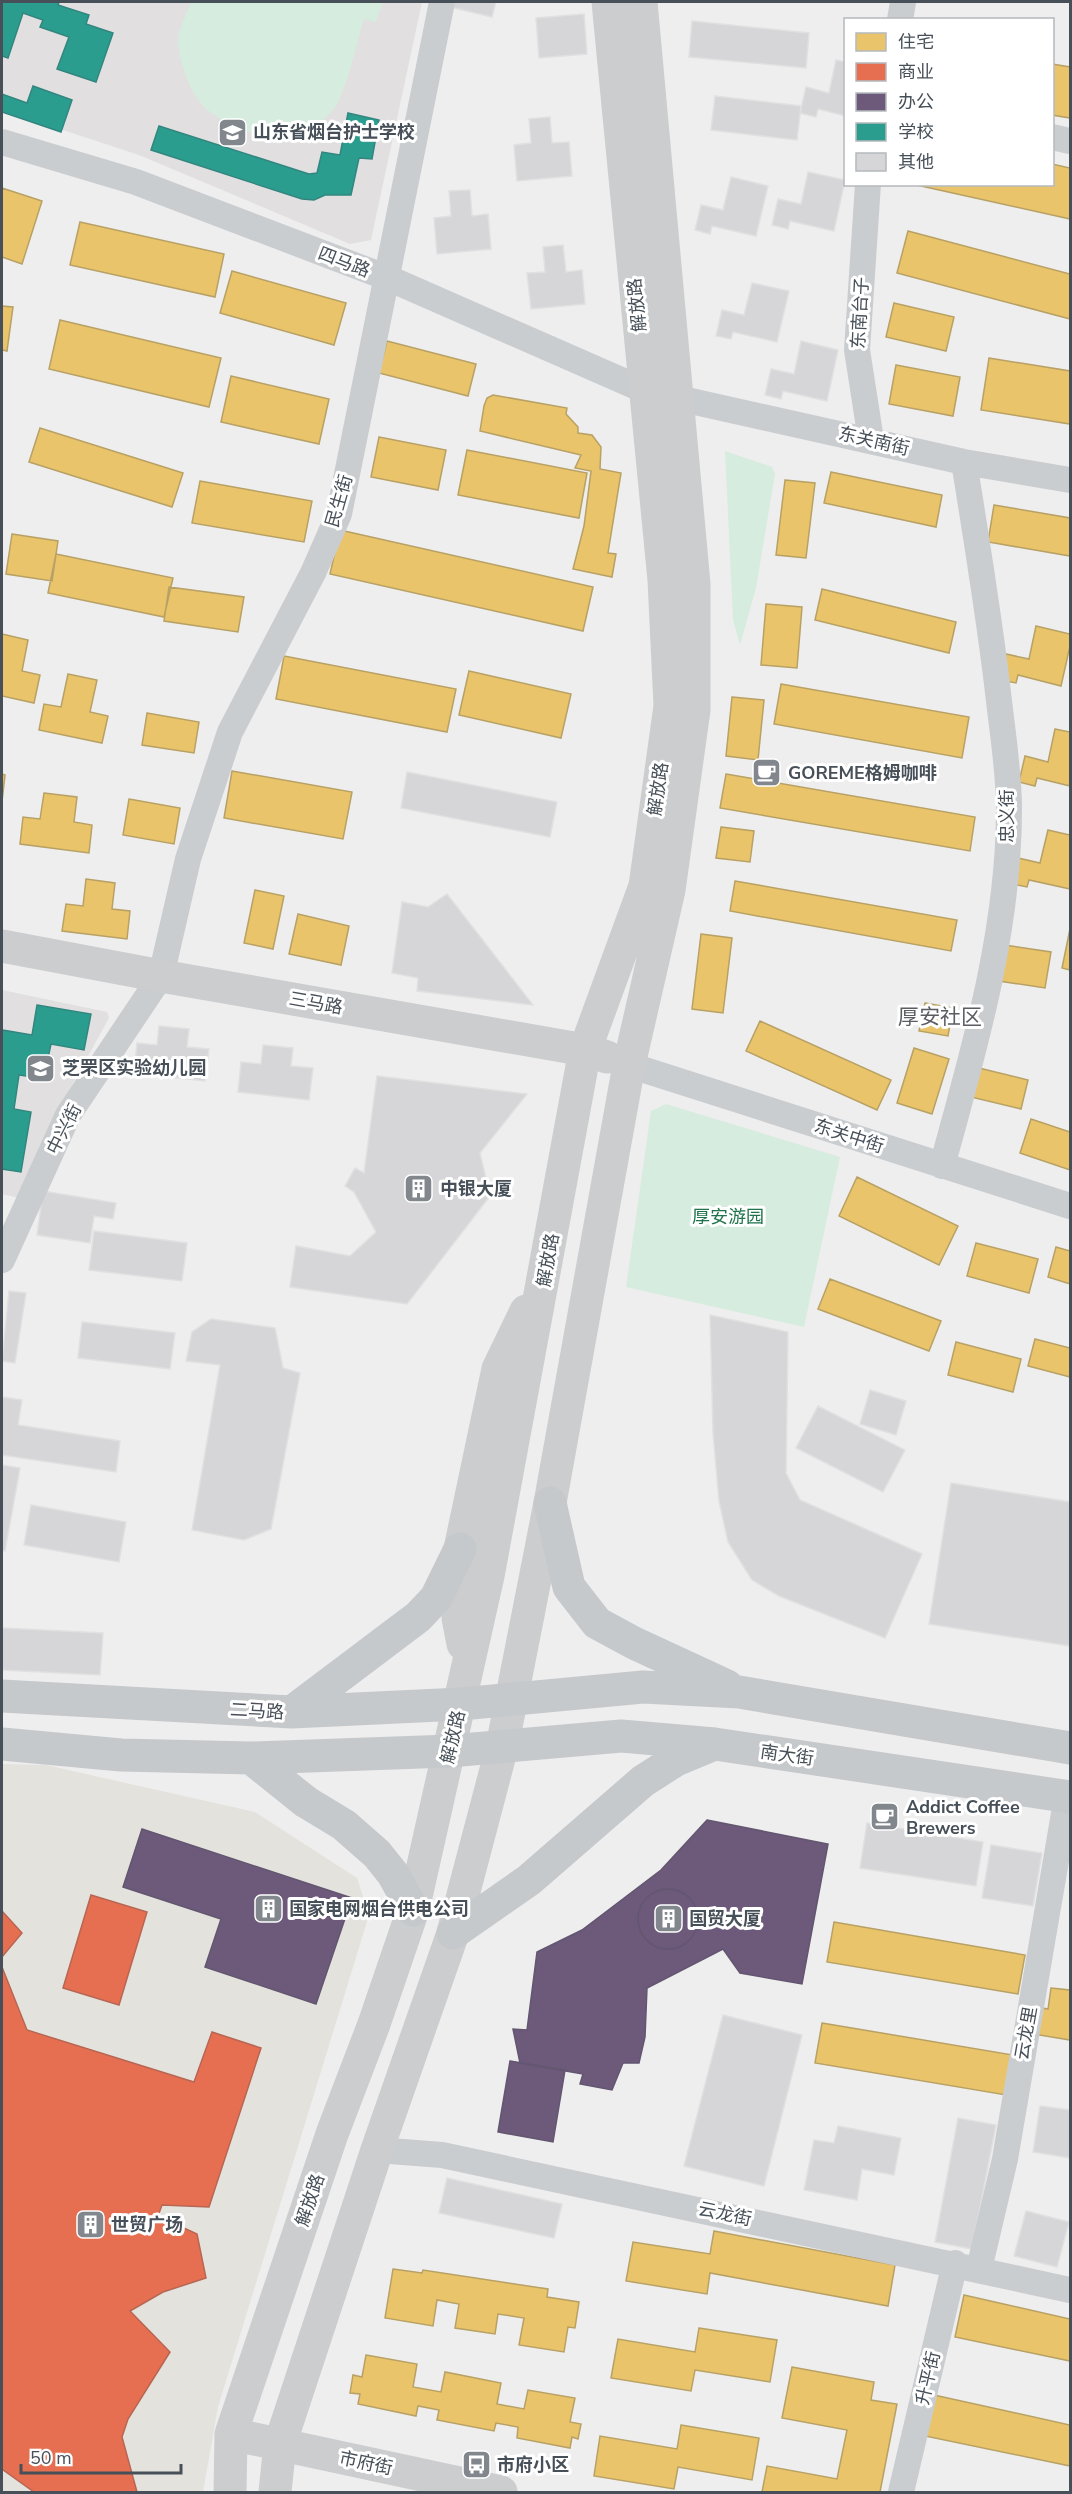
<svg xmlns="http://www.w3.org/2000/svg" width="1072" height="2494" font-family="'Nunito Sans','Noto Sans SC',sans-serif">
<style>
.commercial{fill:#e4e2dc}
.education{fill:#e1dfdf}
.green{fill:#d5ecde}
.homes{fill:#e9c46a;stroke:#b8a165;stroke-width:1.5}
.shops{fill:#e76f51;stroke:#b76653;stroke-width:1.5}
.offices{fill:#6d597a;stroke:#625670;stroke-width:1.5}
.schools{fill:#2a9d8f;stroke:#33867f;stroke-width:1.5}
.building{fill:#d6d6d8;stroke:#e0e0e1;stroke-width:1.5}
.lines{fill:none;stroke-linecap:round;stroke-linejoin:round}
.street{stroke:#cacdcf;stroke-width:26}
.secondary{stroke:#cbcdcf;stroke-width:33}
.primary{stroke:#c6c9cc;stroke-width:33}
.labels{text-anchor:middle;stroke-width:6;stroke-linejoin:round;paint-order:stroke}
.poi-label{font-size:18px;font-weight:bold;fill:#475059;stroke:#fff;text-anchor:start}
.street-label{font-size:18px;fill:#475059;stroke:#fff}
.park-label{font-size:18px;fill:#1f734b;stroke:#fff}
.quarter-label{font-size:21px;fill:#5b5d61;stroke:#fff}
</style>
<rect width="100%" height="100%" fill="#efeeee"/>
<path class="commercial" d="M2 1764 46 1765 255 1812 357 1878 369 1915 218 2407 203 2492H2Z"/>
<path class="education" d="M2 2H422L371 240 350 244 139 155 2 110Z
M2 990 107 1012 109 1018 54 1118 19 1198 2 1194Z"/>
<path class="green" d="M191 2H383L376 22 364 19C357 41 346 95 333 110 300 149 245 140 209 111 191 97 179 63 178 41 178 29 187 13 191 2Z
M725 451 772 467 775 474 756 588 740 645 733 620Z
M666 1104 840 1157 804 1327 626 1287 651 1111Z"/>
<path class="homes" d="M1052 64 1070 67V118L1052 115Z
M1052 164 1070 168V219L912 184H1052Z
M2 188 42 201 22 264 2 257Z
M80 222 224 254 215 297 70 265Z
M908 231 1070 274V319L897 273Z
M232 271 346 303 334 345 220 313Z
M894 303 954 317 946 351 886 337Z
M2 306 13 307 7 351 2 350Z
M60 320 221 358 209 407 49 369Z
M387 341 476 364 468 396 379 373Z
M989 358 1070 371V424L981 410Z
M896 365 960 377 953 416 889 404Z
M231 376 329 399 319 444 221 422Z
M493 395 567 408 566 414 578 427V433L592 435 601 447 600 469 621 473 608 553 616 554 612 577 573 569 584 526 591 471 575 468 581 455 480 431 484 406 487 398Z
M40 428 183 473 172 507 29 462Z
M379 437 446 450 438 490 371 477Z
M467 450 587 473 579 518 458 495Z
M831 472 942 495 936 527 824 503Z
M785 480 815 483 806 558 776 555Z
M200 481 312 501 304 542 192 523Z
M994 505 1070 518V556L988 542Z
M340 530 593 587 583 631 330 574Z
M12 534 58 541 52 581 6 574Z
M56 554 173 578 164 617 48 593Z
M169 587 244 597 238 632 164 621Z
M822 589 956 622 949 653 815 620Z
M766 604 802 607 797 668 761 665Z
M1036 626 1070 634V646L1061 686 1018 675 1016 683 1000 680 1006 654 1029 659Z
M2 634 28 640 22 671 40 675 34 703 2 696Z
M284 656 456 689 447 732 276 699Z
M469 671 571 694 561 738 459 715Z
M68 674 97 680 90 712 108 716 102 743 39 730 44 704 61 707Z
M781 684 969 717 962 758 774 724Z
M732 697 764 700 758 760 726 756Z
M147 713 199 722 194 753 142 745Z
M1055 729 1070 732V786L1037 778 1035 786 1019 782 1025 756 1048 762Z
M232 771 352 792 343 839 224 818Z
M2 774 5 775 2 802Z
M726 774 975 817 970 851 720 808Z
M44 793 77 797 74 822 92 825 89 853 20 844 23 817 40 819Z
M129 799 180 808 174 844 123 835Z
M721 827 754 831 750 862 716 858Z
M1048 830 1070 835V889L1029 880 1027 887 1012 884 1018 858 1040 863Z
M86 879 115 883 112 909 130 911 127 939 62 931 66 904 83 906Z
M735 881 957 920 951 951 730 911Z
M255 890 284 896 273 949 244 943Z
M298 914 349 926 341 965 289 954Z
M1070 929V970L1062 968Z
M701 934 732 938 723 1013 692 1009Z
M1005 945 1051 952 1045 988 999 981Z
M925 1003 953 1008 948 1036 919 1031Z
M760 1021 891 1080 877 1110 746 1051Z
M914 1048 949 1059 932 1114 897 1103Z
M979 1068 1028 1080 1021 1109 971 1097Z
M1031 1119 1070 1132V1170L1020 1153Z
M857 1177 958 1226 939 1265 839 1216Z
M976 1243 1038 1259 1029 1293 967 1276Z
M1056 1247 1070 1251V1284L1048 1277Z
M830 1279 941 1321 929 1351 818 1309Z
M1035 1339 1070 1348V1377L1028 1366Z
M956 1342 1021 1359 1013 1392 948 1375Z
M834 1922 1025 1955 1018 1994 827 1962Z
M1051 1988 1070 1990V2040L1033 2034 1037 2007 1048 2009Z
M822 2023 1013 2055 1006 2095 815 2063Z
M714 2231 895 2265 888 2306 710 2273 707 2294 626 2281 633 2242 710 2254Z
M393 2269 422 2273 423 2270 548 2289 547 2297 579 2302 575 2328 568 2327 564 2352 519 2345 524 2318 498 2314 495 2334 455 2328 459 2304 437 2300 433 2326 385 2318Z
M964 2295 1070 2319V2361L955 2337Z
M699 2328 777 2340 770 2382 695 2370 691 2391 611 2378 618 2339 695 2352Z
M366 2355 417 2364 413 2387 441 2392 445 2372 501 2383 497 2404 524 2409 528 2390 575 2398 570 2422 581 2424 578 2439 572 2437 570 2448 517 2438 518 2427 496 2423 494 2431 437 2420 439 2410 418 2406 416 2416 358 2404 360 2394 350 2393 353 2375 362 2377Z
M792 2367 874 2382 871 2400 897 2404 880 2492H762L767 2466 837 2479 847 2430 782 2418Z
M934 2395 1070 2425V2466L925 2436Z
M681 2425 759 2438 752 2480 678 2467 674 2489 594 2476 600 2436 677 2449Z"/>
<path class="shops" d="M91 1895 147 1912 119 2005 63 1988Z
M2 1911 22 1933 2 1957Z
M2 1967 27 2030 194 2082 212 2032 261 2048 209 2207 162 2205 158 2216 197 2234 206 2278 163 2292 130 2311 170 2352 128 2419 122 2437 137 2492H34L2 2469Z"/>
<path class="offices" d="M707 1820 828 1844 802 1984 740 1973 723 1949 647 1988 645 2037 639 2063H623L612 2090 580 2084 583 2074 520 2063 513 2029 527 2030 537 1952 582 1930 661 1870Z
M142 1829 352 1898 316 2004 205 1967 221 1919 123 1887Z
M638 1919a30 30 0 1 1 60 0a30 30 0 1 1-60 0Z
M510 2061 565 2070 553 2142 498 2132Z"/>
<path class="schools" d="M2 2H59L58 5 89 15 86 24 113 33 96 82 57 69 69 37 40 27 43 20 23 13 8 58 2 56Z
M33 86 72 100 61 132 2 112V94L27 103Z
M348 113 379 120 372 159 359 158 351 195H325L314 200 302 199 151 150 159 126 309 174 317 173 322 152 340 155Z
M37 1005 91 1014 84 1050 51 1044 47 1063 35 1061 33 1077 19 1075 14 1109 31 1112 21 1172 2 1169V1030L32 1035Z"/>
<path class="building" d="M452 2H496L492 17 450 7Z
M584 14 587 54 539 58 536 18Z
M692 21 809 33 806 68 689 57Z
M836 60 846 62V116L818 109 816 117 800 113 806 87 829 93Z
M715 96 801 106 797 140 711 130Z
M550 117 552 143 569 142 572 176 517 181 514 145 531 143 529 119Z
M808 172 845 180 834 231 790 221 788 229 772 225 778 199 801 204Z
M731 177 768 186 756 236 712 226 710 234 695 230 701 205 723 210Z
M470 190 472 216 488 214 491 249 437 254 434 218 451 216 449 191Z
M563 245 566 272 582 270 585 304 531 309 527 273 545 272 543 247Z
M752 283 789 291 777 342 733 332 731 339 716 336 722 310 744 315Z
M801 341 838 350 827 401 783 391 781 399 765 395 771 369 794 374Z
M407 772 557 802 550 837 401 808Z
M447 894 533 1005 417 991 418 978 392 973 402 902 428 907Z
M159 1026 189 1029 187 1047 209 1049 205 1081 134 1073 137 1043 157 1045Z
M263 1045 293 1048 291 1066 313 1068 309 1100 238 1092 241 1062 261 1064Z
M377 1076 527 1094 480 1153 490 1196 407 1304 290 1287 296 1246 350 1256 376 1232 354 1192 345 1186 355 1168 364 1173Z
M43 1191 116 1203 113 1219 94 1216 90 1243 37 1235Z
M94 1231 187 1243 182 1281 89 1270Z
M9 1291 26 1293 15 1363 2 1361Z
M710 1315 788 1332 786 1473 800 1500 922 1554 885 1638 779 1596 752 1580 728 1542 719 1501 713 1433Z
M211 1319 275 1328 283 1368 300 1373 271 1529 244 1540 192 1530 220 1365 186 1361 192 1332Z
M82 1322 175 1333 170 1369 78 1358Z
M870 1390 906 1401 896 1435 860 1424Z
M2 1397 22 1400 18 1425 120 1441 116 1472 2 1455Z
M818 1406 905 1450 883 1492 796 1448Z
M2 1465 20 1468 5 1551 2 1550Z
M951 1483 1070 1502V1646L929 1624Z
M31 1505 126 1522 119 1562 24 1545Z
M2 1628 103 1633 100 1675 2 1670Z
M867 1823 983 1842 976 1886 860 1868Z
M991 1845 1042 1853 1033 1906 982 1898Z
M723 2015 802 2035 764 2186 684 2166Z
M1040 2106 1070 2110V2158L1033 2152Z
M958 2118 996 2125 972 2249 935 2242Z
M838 2126 901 2138 894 2175 862 2169 857 2200 804 2190 814 2140 834 2143Z
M447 2178 562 2204 554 2238 439 2213Z
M1026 2211 1069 2222 1057 2267 1014 2256Z"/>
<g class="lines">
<path class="street" d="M900 20 903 2
M1052 137 1070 141
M2 142 136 182 388 278 646 391 964 462 1070 480
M868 184 857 350 871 440
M629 1065 1070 1206
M942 1166C974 1050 1009 931 1009 809 1009 773 1003 736 999 701 990 621 977 542 964 462
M2 1260 68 1115 161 976 188 859 230 732 313 573 339 514 442 2
M377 2150 442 2155 1070 2290
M979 2269 1005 2159 1067 1796
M901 2492 955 2263"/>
<path class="secondary" d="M2 946 161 976 585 1050 607 1057
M463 1644 458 1618 460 1549 498 1369 526 1311
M231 2434 501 2492
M230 2492 231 2434 332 2134 374 2024 413 1910 488 1576 585 1050 645 886 670 706 664 580 608 2
M275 2492 280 2444 377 2150 453 1933 502 1747 550 1503 629 1065 669 890 694 710V584L641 2"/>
<path class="primary" d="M550 1503 569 1587 597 1623 634 1643 727 1686
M2 1696 292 1712 461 1704 643 1687 739 1692 1070 1748
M292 1712 418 1617 436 1598 460 1549
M2 1744 121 1755 251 1758 450 1751 621 1736 715 1744 1070 1797
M251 1758 306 1802 344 1825 377 1854 393 1874 413 1910
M453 1933 529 1880 643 1781 676 1760 712 1745"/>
</g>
<defs>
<symbol id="school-square" viewBox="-11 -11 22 22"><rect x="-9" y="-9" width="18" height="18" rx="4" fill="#82878d" stroke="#fff"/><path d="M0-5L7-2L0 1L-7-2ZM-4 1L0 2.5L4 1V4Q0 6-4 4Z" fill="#fff"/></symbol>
<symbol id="cafe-square" viewBox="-11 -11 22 22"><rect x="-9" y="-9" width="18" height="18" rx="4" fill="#82878d" stroke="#fff"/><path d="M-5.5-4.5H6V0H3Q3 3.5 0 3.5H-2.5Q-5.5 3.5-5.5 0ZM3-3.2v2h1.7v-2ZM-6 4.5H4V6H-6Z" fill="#fff"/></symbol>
<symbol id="building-square" viewBox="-11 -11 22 22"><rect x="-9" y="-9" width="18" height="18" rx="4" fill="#82878d" stroke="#fff"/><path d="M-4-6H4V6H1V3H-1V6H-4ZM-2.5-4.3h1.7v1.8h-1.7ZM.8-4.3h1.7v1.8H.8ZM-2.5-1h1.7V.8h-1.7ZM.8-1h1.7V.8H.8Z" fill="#fff"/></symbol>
<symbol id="bus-square" viewBox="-11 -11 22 22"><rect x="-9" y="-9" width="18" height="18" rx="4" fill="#82878d" stroke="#fff"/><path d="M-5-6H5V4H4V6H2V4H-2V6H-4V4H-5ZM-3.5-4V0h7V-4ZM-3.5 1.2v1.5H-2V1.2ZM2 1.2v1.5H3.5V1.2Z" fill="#fff"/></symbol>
</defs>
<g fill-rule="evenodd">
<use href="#school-square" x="216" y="116" width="33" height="33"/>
<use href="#cafe-square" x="750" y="756" width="33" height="33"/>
<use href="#school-square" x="24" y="1052" width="33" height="33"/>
<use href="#building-square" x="402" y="1172" width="33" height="33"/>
<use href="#cafe-square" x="868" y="1800" width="33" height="33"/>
<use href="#building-square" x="252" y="1892" width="33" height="33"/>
<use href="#building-square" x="652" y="1902" width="33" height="33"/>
<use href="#building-square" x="74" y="2208" width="33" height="33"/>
<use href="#bus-square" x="460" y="2448" width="33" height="33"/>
</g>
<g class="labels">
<g class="poi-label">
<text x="253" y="138">山东省烟台护士学校</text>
<text x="788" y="779">GOREME格姆咖啡</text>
<text x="62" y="1074">芝罘区实验幼儿园</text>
<text x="440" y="1195">中银大厦</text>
<text x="906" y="1813">Addict Coffee<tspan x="906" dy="21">Brewers</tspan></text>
<text x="289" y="1915">国家电网烟台供电公司</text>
<text x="689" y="1925">国贸大厦</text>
<text x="111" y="2231">世贸广场</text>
<text x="497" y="2471">市府小区</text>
</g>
<g class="street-label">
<text transform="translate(344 262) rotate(21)" y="6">四马路</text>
<text transform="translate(637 305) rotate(-96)" y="6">解放路</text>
<text transform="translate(860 313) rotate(-87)" y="6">东南台子</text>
<text transform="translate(874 441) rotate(13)" y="6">东关南街</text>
<text transform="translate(339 501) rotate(-74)" y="6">民生街</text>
<text transform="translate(658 789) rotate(-82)" y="6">解放路</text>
<text transform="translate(1007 816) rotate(-90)" y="6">忠义街</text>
<text transform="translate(316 1003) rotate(10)" y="6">三马路</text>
<text transform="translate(64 1129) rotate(-63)" y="6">中兴街</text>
<text transform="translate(849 1136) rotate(18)" y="6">东关中街</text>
<text transform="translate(548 1260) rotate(-80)" y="6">解放路</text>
<text transform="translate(257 1711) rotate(3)" y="6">二马路</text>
<text transform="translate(453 1737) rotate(-77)" y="6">解放路</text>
<text transform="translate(787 1755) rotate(8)" y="6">南大街</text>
<text transform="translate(1026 2033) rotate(-80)" y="6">云龙里</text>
<text transform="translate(310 2200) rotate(-71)" y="6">解放路</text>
<text transform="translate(725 2214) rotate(12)" y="6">云龙街</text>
<text transform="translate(928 2378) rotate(-77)" y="6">升平街</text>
<text transform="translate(366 2463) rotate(12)" y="6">市府街</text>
</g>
<g class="park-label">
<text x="728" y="1223">厚安游园</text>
</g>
<g class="quarter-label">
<text x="940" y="1024">厚安社区</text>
</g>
</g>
<rect width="1072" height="2494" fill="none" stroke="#475059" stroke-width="6"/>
<rect x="844" y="18" width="210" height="168" fill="#ffffff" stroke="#b5b9bd" stroke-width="1.5"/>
<rect x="856" y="33" width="30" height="18" fill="#e9c46a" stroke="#b5b9bd" stroke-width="1.5"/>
<text x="898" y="48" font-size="18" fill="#475059">住宅</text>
<rect x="856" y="63" width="30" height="18" fill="#e76f51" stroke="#b5b9bd" stroke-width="1.5"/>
<text x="898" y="78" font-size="18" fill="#475059">商业</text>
<rect x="856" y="93" width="30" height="18" fill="#6d597a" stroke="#b5b9bd" stroke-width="1.5"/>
<text x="898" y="108" font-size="18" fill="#475059">办公</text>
<rect x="856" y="123" width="30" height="18" fill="#2a9d8f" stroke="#b5b9bd" stroke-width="1.5"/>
<text x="898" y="138" font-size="18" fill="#475059">学校</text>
<rect x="856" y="153" width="30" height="18" fill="#d6d6d8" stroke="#b5b9bd" stroke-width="1.5"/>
<text x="898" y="168" font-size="18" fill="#475059">其他</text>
<path d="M21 2464v9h160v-9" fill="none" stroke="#475059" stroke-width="3"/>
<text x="30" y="2464" font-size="18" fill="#475059" stroke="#ffffff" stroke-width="4.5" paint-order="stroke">50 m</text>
</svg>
